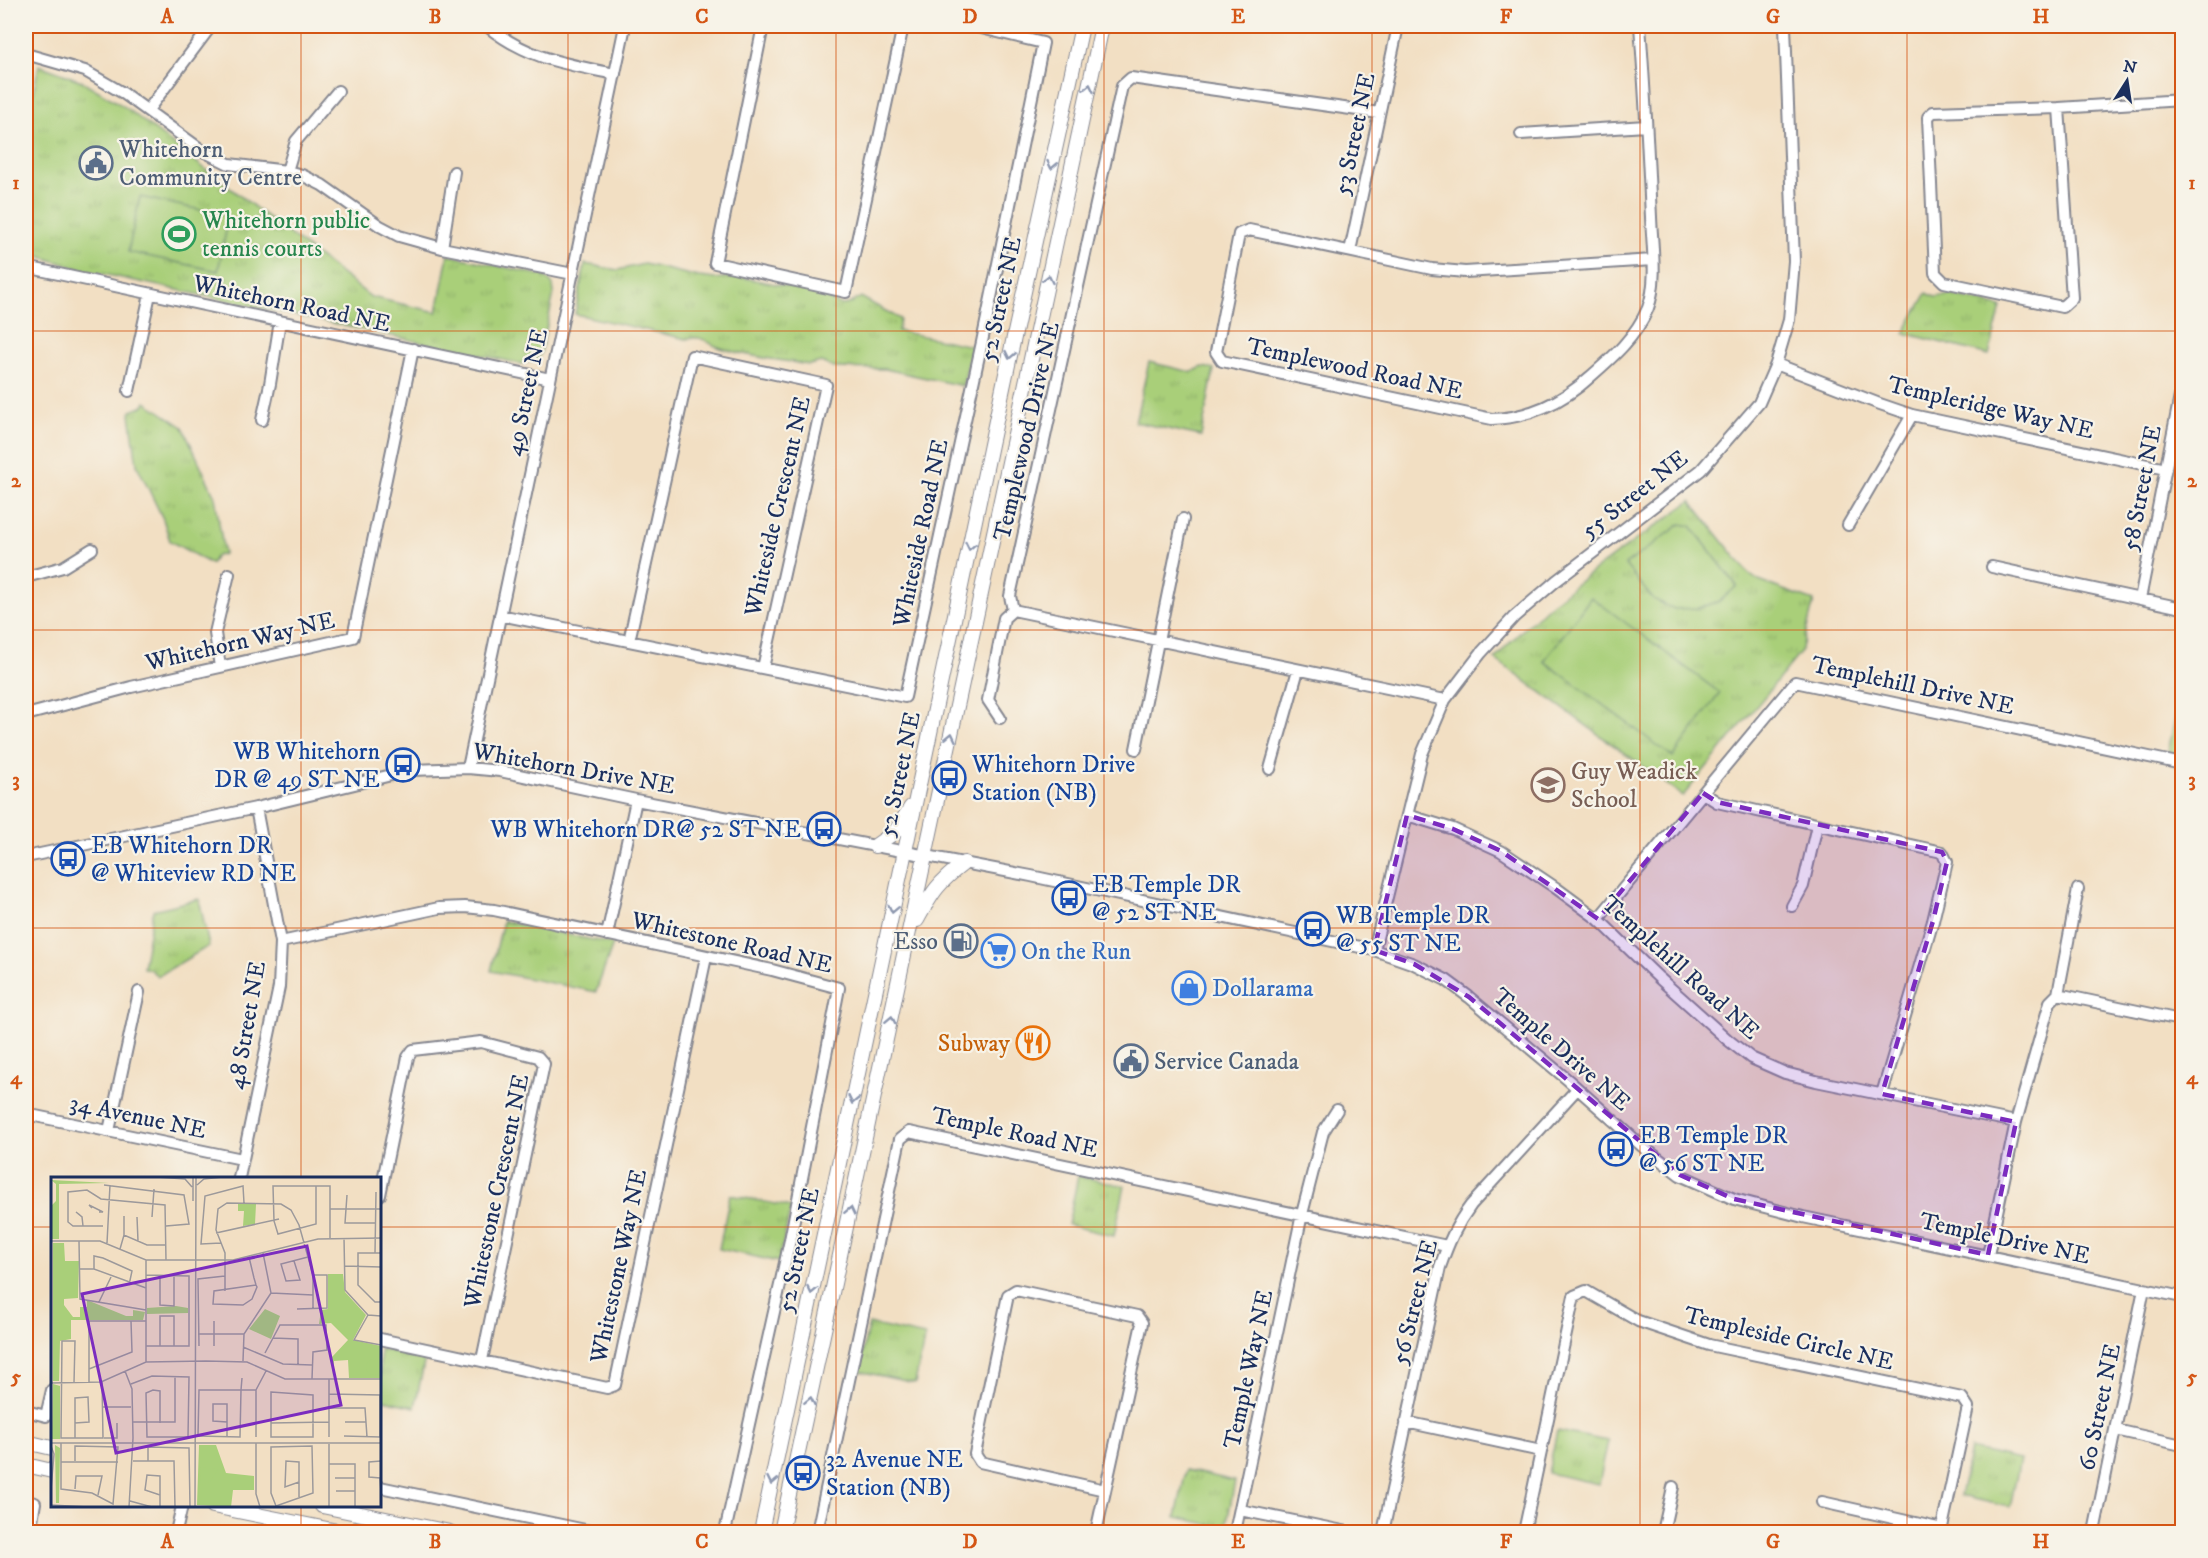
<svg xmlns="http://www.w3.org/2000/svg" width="2208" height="1558" font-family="'IM FELL DW Pica',serif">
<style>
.park{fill:url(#park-tufts);stroke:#627f6c;stroke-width:1.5}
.garden{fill:#a9cf79;stroke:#627f6c;stroke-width:1.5}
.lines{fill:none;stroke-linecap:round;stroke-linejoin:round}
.minor-casing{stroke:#868790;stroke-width:14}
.major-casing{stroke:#868790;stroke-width:16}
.minor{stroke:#fff;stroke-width:10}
.major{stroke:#fff;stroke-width:14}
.oneway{stroke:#8d97ae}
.marked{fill:#7b2cbf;fill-opacity:0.2;stroke:#7b2cbf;stroke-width:4.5;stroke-dasharray:12 8;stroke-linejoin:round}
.grid{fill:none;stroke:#d45514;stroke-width:1.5;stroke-opacity:0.55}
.labels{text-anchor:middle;stroke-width:4.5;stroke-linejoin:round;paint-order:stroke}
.street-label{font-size:24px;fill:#1b2f5e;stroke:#f7f3e8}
.service-label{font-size:24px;fill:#4e5e75;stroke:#f7f3e8;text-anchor:start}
.leisure-label{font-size:24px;fill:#27864d;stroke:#f7f3e8;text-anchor:start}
.transit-label{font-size:24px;fill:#164399;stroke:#f7f3e8;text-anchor:start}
.education-label{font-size:24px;fill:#785e54;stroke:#f7f3e8;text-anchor:start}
.shop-label{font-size:24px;fill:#366cbe;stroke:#f7f3e8;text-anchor:start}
.food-label{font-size:24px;fill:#c56008;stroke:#f7f3e8;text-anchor:end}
.inset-road{fill:none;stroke:#9c999b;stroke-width:1.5}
.view{fill:#7b2cbf;fill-opacity:0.15;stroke:#7b2cbf;stroke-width:3}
.inset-edge{fill:none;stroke:#1b2f5e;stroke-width:3}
.neatline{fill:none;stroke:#d45514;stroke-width:2}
.grid-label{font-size:20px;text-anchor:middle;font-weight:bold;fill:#d45514}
</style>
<defs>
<pattern id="park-tufts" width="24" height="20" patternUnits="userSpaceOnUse" patternTransform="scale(1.5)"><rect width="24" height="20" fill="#a9cf79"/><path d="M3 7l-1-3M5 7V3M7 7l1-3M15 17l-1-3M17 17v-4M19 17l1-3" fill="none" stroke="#91b26b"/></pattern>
</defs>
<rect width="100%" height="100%" fill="#f7f3e8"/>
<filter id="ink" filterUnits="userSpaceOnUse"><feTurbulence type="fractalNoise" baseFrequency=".0167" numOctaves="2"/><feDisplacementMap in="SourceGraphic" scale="12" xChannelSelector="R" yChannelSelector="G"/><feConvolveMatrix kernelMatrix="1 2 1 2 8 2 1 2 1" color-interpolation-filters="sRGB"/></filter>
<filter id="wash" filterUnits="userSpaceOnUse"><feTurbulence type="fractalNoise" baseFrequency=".008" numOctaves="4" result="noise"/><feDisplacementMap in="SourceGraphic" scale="24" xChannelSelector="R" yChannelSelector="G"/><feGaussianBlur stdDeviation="1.35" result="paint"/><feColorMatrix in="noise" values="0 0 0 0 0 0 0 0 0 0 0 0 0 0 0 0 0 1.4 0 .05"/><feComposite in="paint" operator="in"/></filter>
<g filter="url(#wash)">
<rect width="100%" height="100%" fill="#f2dfc3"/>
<path class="park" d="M39 65 82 81 125 107 371 297 437 312 448 255 545 276 553 285 554 293 541 353 537 359 522 364 80 269 26 252V127Z
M585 264 618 270 644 264 699 277 715 279 735 276 816 292 840 305 849 304 861 297 900 319 898 331 972 346 963 386 885 369 834 368 821 362 809 365C782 360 747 357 721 348 706 344 704 334 686 339L575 314Z
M1927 293 1935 297 1951 295 2001 307 1989 355 1904 333Z
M1149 362 1191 372 1203 367 1214 369 1201 436 1135 422Z
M146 402 183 427 215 497 224 554 216 556 211 564 170 541 163 519 137 465 130 414 131 411 144 406Z
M1691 501 1749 574 1759 581 1814 601 1801 652 1683 796 1495 659C1550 596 1623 550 1691 501Z
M2182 686V755L2168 752Z
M199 899 209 946 158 976 149 969 143 968 153 910Z
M503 921 613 944 596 992 491 971Z
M1078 1176 1125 1186 1114 1236 1068 1225Z
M730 1195 791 1207 779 1262 719 1249Z
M869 1324 925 1336 915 1383 858 1371Z
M380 1349 425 1358 415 1407 380 1399Z
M1557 1431 1608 1441 1599 1484 1548 1473Z
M1970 1449 2020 1460 2010 1507 1960 1496Z
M1186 1470 1235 1481 1226 1528 1176 1517Z"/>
<path class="garden" d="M140 197 229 216 218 271 128 252Z
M1681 524 1691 526 1737 586 1720 601 1699 608 1674 609 1653 599 1625 565Z
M1591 597 1720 693 1673 757 1544 661Z"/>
</g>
<g filter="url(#ink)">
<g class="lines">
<defs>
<path id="minor" d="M487 26C528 59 566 64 615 74
M763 26 715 263 846 292 903 26
M1640 26C1645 89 1648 153 1651 217 1652 245 1658 281 1648 308 1636 337 1613 357 1590 377 1563 402 1528 418 1492 419L1222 361 1216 352 1239 234 1249 230 1432 269 1465 272 1653 260
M26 54 85 71 123 93 203 151 229 164 287 171 302 175 322 185 380 226 399 236 442 248 573 274
M2059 108 2072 298 2062 307 1944 282 1935 273 1928 117 1933 112 2059 108 2182 100
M148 110 211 26
M1521 134 1646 126
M287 171 296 141 338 91
M442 248 454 172
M1350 251 1398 26
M26 267 550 379
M1776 364 1877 403 1912 415 2166 469
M129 391 150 294
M262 420 270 384 280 321
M1848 525 1912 415
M1992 567 2182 608
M26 577 63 567 92 549
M2140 599 2182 386
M1013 610 1010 596 1122 86 1131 78 1379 113
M1013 610 1445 700
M500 615 905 697 982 342 1043 43 973 26
M629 641 692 356 826 385 763 668
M220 667 215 633 229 574
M26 715 131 687 353 637 413 349
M1000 718 988 700 1004 618 1013 610
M1136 749 1183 519
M468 768 625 26
M1270 769 1298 670
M1703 793 1717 802 1942 852 1947 862 1933 921 1882 1094
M1407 815 1453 829 1501 851 1556 888 1598 919 1659 978 1728 1040 1751 1058 1785 1073 1816 1081 2016 1122
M26 857 256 808 412 770 468 768 500 771 636 800 1031 876 1374 950 1414 964 1446 980 1469 997 1568 1080 1642 1146 1680 1175 1734 1199 1803 1217 2182 1297
M1792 906 1803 886 1817 825
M1598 919 1795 682 2182 764
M607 935 636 800
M281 942 439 908 465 907 494 910 772 970 839 988 790 1240 725 1532
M1374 950 1422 754 1445 700 1481 653 1514 617 1556 581 1701 470 1759 403 1776 364 1789 320 1794 261 1785 26
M2058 994 2078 889
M26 1114 242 1159
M109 1131 139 992
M239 1178 279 987 281 942 256 808
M380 1195 408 1057 413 1050 481 1042 538 1057 544 1064 482 1360
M1988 1255 2016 1122 2050 1002 2058 994 2180 1020 2182 1018
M380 1339 607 1388 615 1385 706 957
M26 1411 46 1416 52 1390
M1406 1422 1541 1451
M2116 1430 2182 1445
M380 1487 595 1532
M26 1501 35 1503 30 1532
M1822 1502 1942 1529
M1240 1510 1348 1532
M176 1532 182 1506
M817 1532 900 1139 909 1132 1447 1246
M1096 1532 1142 1323 1137 1316 1016 1290 1008 1295 975 1454 980 1462 1105 1490
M1235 1532 1302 1214 1323 1132 1337 1110
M1383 1532 1440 1267C1448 1244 1456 1225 1471 1205L1577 1089
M1524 1532 1574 1296 1586 1291 1638 1321 1709 1345 1962 1398 1968 1407 1941 1532
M1663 1532 1673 1487
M2094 1532 2144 1289"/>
<path id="major" d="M875 846 895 832 911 807
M917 920C933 891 938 883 964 863
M26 1442 52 1448
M26 1465 52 1471
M213 1506 342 1532
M322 1506 450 1532
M761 1532 1004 383 1082 26
M781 1532 1102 26"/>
</defs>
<use href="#minor" class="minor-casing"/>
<use href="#major" class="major-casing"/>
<use href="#minor" class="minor"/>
<use href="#major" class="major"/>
</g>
<defs><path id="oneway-chevron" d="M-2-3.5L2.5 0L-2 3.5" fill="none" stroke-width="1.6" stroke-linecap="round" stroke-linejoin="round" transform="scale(1.5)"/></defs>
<g class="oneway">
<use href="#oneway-chevron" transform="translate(1089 88) rotate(-78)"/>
<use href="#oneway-chevron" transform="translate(1052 165) rotate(102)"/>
<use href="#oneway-chevron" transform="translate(1048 279) rotate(-78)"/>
<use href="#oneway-chevron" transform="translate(1010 355) rotate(102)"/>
<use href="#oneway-chevron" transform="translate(970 546) rotate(102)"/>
<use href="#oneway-chevron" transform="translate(951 737) rotate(-78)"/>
<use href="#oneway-chevron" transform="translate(893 909) rotate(102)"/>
<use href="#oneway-chevron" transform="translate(891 1020) rotate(-78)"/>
<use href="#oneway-chevron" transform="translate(853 1100) rotate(102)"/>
<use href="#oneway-chevron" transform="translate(850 1211) rotate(-78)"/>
<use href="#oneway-chevron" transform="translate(812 1290) rotate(102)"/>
<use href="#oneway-chevron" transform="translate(810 1401) rotate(-78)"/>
<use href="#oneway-chevron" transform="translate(772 1481) rotate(102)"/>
</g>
</g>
<path class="marked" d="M1703 793 1717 802 1942 852 1947 862 1933 921 1882 1094 2016 1122 1988 1255 1734 1199 1680 1175 1469 997 1414 964 1374 950 1407 815 1453 829 1501 851 1598 919Z"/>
<path class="grid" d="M301 26V1178M568 26V1532M836 26V1532M1104 26V1532M1372 26V1532M1640 26V1532M1907 26V1532M26 331H2182M26 630H2182M26 928H2182M26 1227H52M380 1227H2182M301 1506V1532"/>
<defs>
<symbol id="civic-ring" viewBox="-11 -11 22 22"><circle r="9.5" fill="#f7f3e8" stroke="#5c6f8a" stroke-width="1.5"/><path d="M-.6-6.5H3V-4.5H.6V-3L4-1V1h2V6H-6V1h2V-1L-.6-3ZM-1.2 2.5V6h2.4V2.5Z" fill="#5c6f8a"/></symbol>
<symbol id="stadium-ring" viewBox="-11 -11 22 22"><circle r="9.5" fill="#f7f3e8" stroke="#2e9e5b" stroke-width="1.5"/><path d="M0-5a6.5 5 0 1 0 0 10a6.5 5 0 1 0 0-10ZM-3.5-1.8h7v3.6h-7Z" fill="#2e9e5b"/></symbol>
<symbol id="bus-ring" viewBox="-11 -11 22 22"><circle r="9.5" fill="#f7f3e8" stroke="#1a4fb4" stroke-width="1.5"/><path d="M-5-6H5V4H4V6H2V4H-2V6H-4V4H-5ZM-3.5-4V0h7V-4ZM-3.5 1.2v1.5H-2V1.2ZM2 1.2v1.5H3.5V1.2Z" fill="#1a4fb4"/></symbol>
<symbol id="school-ring" viewBox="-11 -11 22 22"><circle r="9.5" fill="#f7f3e8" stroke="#8d6e63" stroke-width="1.5"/><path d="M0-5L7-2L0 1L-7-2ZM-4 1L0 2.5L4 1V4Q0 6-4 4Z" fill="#8d6e63"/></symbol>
<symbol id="fuel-ring" viewBox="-11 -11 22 22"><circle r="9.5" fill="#f7f3e8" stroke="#5c6f8a" stroke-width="1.5"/><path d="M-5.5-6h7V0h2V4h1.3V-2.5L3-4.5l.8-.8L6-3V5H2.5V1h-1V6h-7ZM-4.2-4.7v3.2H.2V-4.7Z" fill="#5c6f8a"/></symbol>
<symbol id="supermarket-ring" viewBox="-11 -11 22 22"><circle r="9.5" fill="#f7f3e8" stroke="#3f7fe0" stroke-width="1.5"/><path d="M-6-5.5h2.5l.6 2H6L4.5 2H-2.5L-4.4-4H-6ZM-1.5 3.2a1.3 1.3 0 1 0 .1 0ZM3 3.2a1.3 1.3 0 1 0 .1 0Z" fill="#3f7fe0"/></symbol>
<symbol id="shop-ring" viewBox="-11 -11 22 22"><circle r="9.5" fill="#f7f3e8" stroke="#3f7fe0" stroke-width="1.5"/><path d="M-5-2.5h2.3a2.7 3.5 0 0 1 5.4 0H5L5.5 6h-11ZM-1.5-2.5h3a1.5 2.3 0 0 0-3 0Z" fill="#3f7fe0"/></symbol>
<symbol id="restaurant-ring" viewBox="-11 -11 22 22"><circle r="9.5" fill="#f7f3e8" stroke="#e8710a" stroke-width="1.5"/><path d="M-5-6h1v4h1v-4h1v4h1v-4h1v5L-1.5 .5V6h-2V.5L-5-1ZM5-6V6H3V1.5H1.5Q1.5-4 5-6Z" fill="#e8710a"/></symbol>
</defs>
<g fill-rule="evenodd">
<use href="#civic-ring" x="77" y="144" width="38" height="38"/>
<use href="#stadium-ring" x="160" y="215" width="38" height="38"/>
<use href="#bus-ring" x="384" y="746" width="38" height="38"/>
<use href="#bus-ring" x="930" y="759" width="38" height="38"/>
<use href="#school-ring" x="1529" y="766" width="38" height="38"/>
<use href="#bus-ring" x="805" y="810" width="38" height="38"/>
<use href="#bus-ring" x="49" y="840" width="38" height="38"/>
<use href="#bus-ring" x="1050" y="879" width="38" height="38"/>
<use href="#bus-ring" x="1294" y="910" width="38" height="38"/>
<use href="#fuel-ring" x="942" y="922" width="38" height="38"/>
<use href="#supermarket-ring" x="979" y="932" width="38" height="38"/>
<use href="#shop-ring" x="1170" y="969" width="38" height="38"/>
<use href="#restaurant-ring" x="1014" y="1024" width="38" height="38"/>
<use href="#civic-ring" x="1112" y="1042" width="38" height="38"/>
<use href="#bus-ring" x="1597" y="1130" width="38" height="38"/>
<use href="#bus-ring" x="784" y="1454" width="38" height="38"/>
</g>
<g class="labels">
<g class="street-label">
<text transform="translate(1354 134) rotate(-78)" y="8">53 Street NE</text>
<text transform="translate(1000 299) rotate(-78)" y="8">52 Street NE</text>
<text transform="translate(292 303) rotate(12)" y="8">Whitehorn Road NE</text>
<text transform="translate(1355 368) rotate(12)" y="8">Templewood Road NE</text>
<text transform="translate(526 392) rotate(-78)" y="8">49 Street NE</text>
<text transform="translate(1991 407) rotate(13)" y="8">Templeridge Way NE</text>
<text transform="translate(1026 431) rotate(-77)" y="8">Templewood Drive NE</text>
<text transform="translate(2141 488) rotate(-79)" y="8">58 Street NE</text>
<text transform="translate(1634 494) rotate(-38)" y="8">55 Street NE</text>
<text transform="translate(777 506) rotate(-77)" y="8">Whiteside Crescent NE</text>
<text transform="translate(920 533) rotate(-78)" y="8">Whiteside Road NE</text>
<text transform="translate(240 641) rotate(-13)" y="8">Whitehorn Way NE</text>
<text transform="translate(1913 685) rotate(12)" y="8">Templehill Drive NE</text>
<text transform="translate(574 768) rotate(10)" y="8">Whitehorn Drive NE</text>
<text transform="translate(899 774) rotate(-78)" y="8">52 Street NE</text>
<text transform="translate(732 942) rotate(13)" y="8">Whitestone Road NE</text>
<text transform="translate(1681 967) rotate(42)" y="8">Templehill Road NE</text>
<text transform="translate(246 1025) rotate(-80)" y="8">48 Street NE</text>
<text transform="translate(1562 1049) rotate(41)" y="8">Temple Drive NE</text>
<text transform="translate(138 1116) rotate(12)" y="8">34 Avenue NE</text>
<text transform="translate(1015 1132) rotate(12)" y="8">Temple Road NE</text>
<text transform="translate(496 1191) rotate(-78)" y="8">Whitestone Crescent NE</text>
<text transform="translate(2005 1238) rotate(12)" y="8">Temple Drive NE</text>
<text transform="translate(798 1250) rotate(-78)" y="8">52 Street NE</text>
<text transform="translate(618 1266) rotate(-78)" y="8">Whitestone Way NE</text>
<text transform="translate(1414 1302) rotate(-76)" y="8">56 Street NE</text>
<text transform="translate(1789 1338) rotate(13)" y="8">Templeside Circle NE</text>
<text transform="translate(1248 1369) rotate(-78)" y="8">Temple Way NE</text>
<text transform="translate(2099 1407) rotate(-78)" y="8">60 Street NE</text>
</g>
<g class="service-label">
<text x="119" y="157">Whitehorn<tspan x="119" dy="28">Community Centre</tspan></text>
<text x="938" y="949" text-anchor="end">Esso</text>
<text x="1154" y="1069">Service Canada</text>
</g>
<g class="leisure-label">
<text x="202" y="228">Whitehorn public<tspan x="202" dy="28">tennis courts</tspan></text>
</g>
<g class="transit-label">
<text x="380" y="759" text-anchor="end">WB Whitehorn<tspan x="380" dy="28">DR @ 49 ST NE</tspan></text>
<text x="972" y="772">Whitehorn Drive<tspan x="972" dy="28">Station (NB)</tspan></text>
<text x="801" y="837" text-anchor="end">WB Whitehorn DR@ 52 ST NE</text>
<text x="91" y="853">EB Whitehorn DR<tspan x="91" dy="28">@ Whiteview RD NE</tspan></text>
<text x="1092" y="892">EB Temple DR<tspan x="1092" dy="28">@ 52 ST NE</tspan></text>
<text x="1336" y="923">WB Temple DR<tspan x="1336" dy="28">@ 55 ST NE</tspan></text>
<text x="1639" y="1143">EB Temple DR<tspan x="1639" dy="28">@ 56 ST NE</tspan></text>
<text x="826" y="1467">32 Avenue NE<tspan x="826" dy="28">Station (NB)</tspan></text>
</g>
<g class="education-label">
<text x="1571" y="779">Guy Weadick<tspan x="1571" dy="28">School</tspan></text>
</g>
<g class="shop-label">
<text x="1021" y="959">On the Run</text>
<text x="1212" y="996">Dollarama</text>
</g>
<g class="food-label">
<text x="1010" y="1051">Subway</text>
</g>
</g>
<g transform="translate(51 1177)">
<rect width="330" height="330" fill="#f2dfc3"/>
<path d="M0 3 58 6 8 7V62H0V29L5 24V7ZM187 27H205L204 47 192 49 193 34H187ZM2 66H13L14 84H28L27 121 13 122V128L22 140H29V130H36V123L75 139H82V133L94 135 92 143H20V162L9 164 8 204H2ZM277 97H292L294 115 315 138 302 163 330 169V201H298L297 183 283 184 282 201 281 180 297 163 280 146 268 147 270 133 277 132ZM125 129 137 131V136L96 137V131ZM214 132 229 139 220 162 198 152ZM2 207 9 209V262H1ZM4 268 9 271 8 326H5ZM148 268H165L175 296 203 299V313H182L180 330 146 328Z" fill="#a9cf79"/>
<path d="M315 190a8 8 0 1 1 16 0a8 8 0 1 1-16 0ZM149 290 167 292 159 305 150 308ZM179 301H201V311H179Z" fill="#a9cf79"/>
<path class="inset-road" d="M106 0 134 2 141 10M53 8 133 18 138 47 115 49M146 8 153 2 172 0M265 9V47L227 57 223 44 222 9H279V61M296 18 294 46H324M142 24V0M41 31 38 28 52 35H48M279 32H330M29 38 25 35 31 40 32 49M73 39V58M86 40 87 64M101 40 103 12M47 49H52H22L17 45V15L36 13 50 22 114 28 115 83M165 56 228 42M293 61 294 113 317 138 330 139M0 64H49L95 83H182L267 62 330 61M28 64 29 122 95 133M56 66 59 8M170 66 150 67 154 19 192 9 193 26M69 72 73 58 96 68H115M324 76 325 15M330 76H307V108L324 125H330M198 80 203 101 205 108 206 110 201 122 192 128 162 127 163 114 205 108M95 83V185M243 84 249 103 235 104 230 87 257 80M293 89 330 90M28 92H43L95 111M43 92V79L52 81 81 94 78 108M95 98 138 99V169H95M109 98V128L123 129V98M174 114V76L165 53 167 32 176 26 230 27 240 33 248 48 262 98V132M220 116 262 118M48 125 60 100M246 132 276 131V98H262M317 138 303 163 330 168M163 144V169M147 157H193M222 161 247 162V188M109 169V139H123V169M148 169 147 102 174 99M192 170 232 187 261 188M214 176 229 148H275L276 173 262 175 261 202M192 184 193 157 220 116 212 76M38 192 81 175 80 144M74 194 81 212 82 261 78 330M191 201 190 213 189 260 147 259 148 213H205M278 202V260M0 206 50 205 95 185 155 184 196 185 234 202H330M23 206 24 164H11L10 261H52L51 205M38 206V144H95M80 207 101 199 138 200 137 260H96L95 216 102 213 109 214V246M220 215 262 218V260H220ZM278 217 329 218V260L293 259M52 230H80M278 231H314L316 260M81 245H124V199M294 245H315M220 246 278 245M176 260V227H162V244L176 245M205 260V213L215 194M24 261V221L37 220 38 245 24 246M53 261H66V246M0 266H330M10 266V312L41 316 62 327 67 270 24 269V284M205 266V317L209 330M278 267V330M0 269 3 277 0 312M261 269 262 316 225 329 220 316V270ZM82 284H123L124 330M97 284V270L138 271 139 330M330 284 318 285V300L329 301 330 315M10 285H67M278 287H304V330M284 301H304M248 305 234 310 235 284 248 285V320M24 312 25 299H51L47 318M285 314H304M109 318 94 313 96 298 109 299V330M79 324 101 330M0 328 37 330M144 330 145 0M268 330H309"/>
<path class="view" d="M256 69 290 228 65 276 31 117Z"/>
<rect width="330" height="330" class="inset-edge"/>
</g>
<rect width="2208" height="1558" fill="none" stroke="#f7f3e8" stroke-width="66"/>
<g transform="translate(2127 81) rotate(12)" stroke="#f7f3e8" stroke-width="4.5" paint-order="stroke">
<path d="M0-4.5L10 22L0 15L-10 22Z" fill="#1b2f5e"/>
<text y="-9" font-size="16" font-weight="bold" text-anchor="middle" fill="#1b2f5e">N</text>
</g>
<rect x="33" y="33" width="2142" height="1492" class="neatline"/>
<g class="grid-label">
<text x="167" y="23">A</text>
<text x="435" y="23">B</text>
<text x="702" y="23">C</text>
<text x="970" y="23">D</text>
<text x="1238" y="23">E</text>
<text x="1506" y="23">F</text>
<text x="1773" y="23">G</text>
<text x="2041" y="23">H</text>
<text x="16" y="189">1</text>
<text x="2192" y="189">1</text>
<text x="16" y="487">2</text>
<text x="2192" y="487">2</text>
<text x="16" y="786">3</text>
<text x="2192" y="786">3</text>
<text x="16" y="1084">4</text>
<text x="2192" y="1084">4</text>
<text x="16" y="1383">5</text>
<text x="2192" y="1383">5</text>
<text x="167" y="1548">A</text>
<text x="435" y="1548">B</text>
<text x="702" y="1548">C</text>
<text x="970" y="1548">D</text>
<text x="1238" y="1548">E</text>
<text x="1506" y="1548">F</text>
<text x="1773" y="1548">G</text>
<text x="2041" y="1548">H</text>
</g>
</svg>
